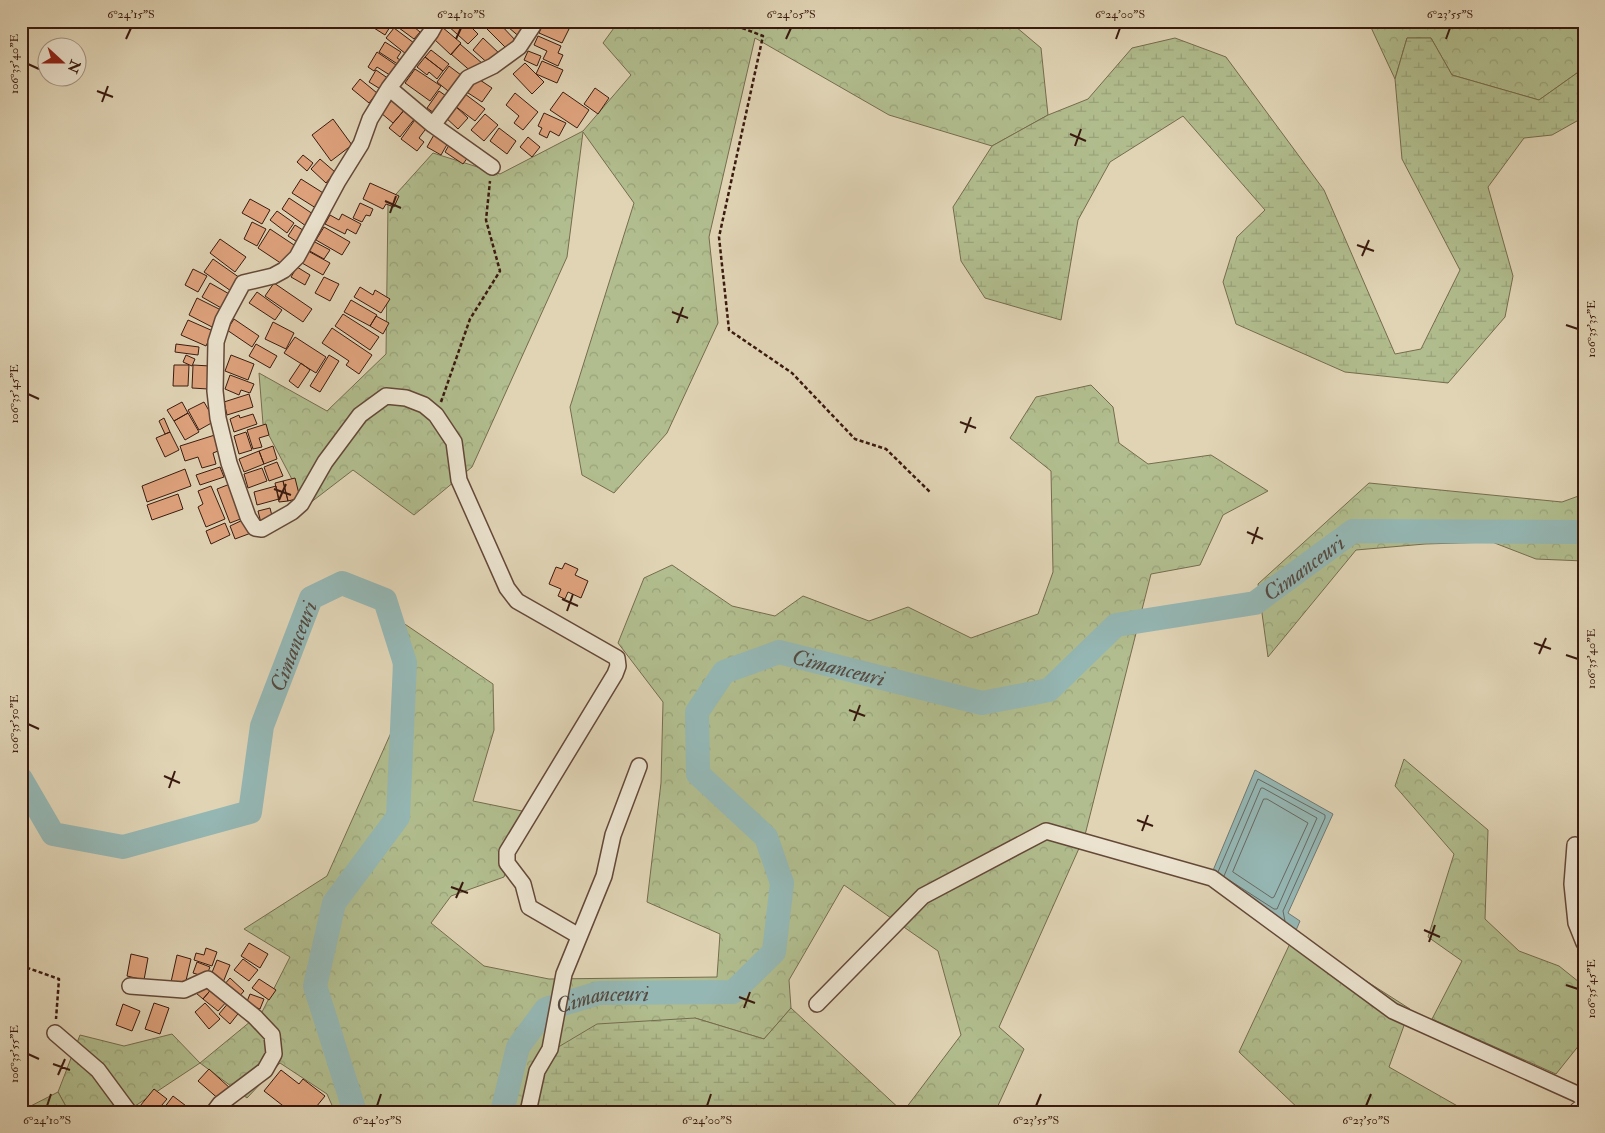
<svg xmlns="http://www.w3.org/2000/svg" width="1605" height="1133" font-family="'IM FELL Double Pica',serif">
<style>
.forest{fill:url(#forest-crowns);stroke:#766c4e}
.wetland{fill:url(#wetland-marsh);stroke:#766c4e}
.water{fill:#95b7b4;stroke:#717872}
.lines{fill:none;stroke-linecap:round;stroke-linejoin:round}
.shore{stroke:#686862;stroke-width:1}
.river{stroke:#95b7b4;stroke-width:24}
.building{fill:#dfa37d;stroke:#3a1a0f}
.minor-casing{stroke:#644838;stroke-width:18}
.tertiary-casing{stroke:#644838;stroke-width:21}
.path{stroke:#3a1a0f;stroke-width:2.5;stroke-dasharray:4 2.5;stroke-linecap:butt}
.minor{stroke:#ebe3cf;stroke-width:15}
.tertiary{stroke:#ebe3cf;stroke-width:19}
.ticks{fill:none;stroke:#3a1a0f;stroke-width:2}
.labels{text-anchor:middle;stroke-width:4;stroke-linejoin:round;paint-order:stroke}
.water-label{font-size:22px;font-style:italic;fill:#554941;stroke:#ebe3cf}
.neatline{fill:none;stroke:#3a1a0f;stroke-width:2}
.ticks-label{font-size:12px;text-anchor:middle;fill:#3a1a0f}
</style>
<defs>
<pattern id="forest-crowns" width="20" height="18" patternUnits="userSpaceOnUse" patternTransform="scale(1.25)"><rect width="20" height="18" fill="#b1bd8e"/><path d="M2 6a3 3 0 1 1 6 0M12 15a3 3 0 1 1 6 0" fill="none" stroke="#99a279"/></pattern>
<pattern id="wetland-marsh" width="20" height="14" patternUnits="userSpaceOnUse" patternTransform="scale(1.25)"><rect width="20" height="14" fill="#b1bd8e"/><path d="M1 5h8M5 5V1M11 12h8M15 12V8" fill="none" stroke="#99a279"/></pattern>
</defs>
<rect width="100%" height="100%" fill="#e0d4b5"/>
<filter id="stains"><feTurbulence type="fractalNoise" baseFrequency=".004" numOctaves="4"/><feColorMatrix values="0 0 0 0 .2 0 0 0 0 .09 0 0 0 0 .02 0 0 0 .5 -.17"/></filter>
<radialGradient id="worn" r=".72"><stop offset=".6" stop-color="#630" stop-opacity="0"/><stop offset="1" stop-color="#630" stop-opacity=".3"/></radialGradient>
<path class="forest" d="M619 21H941L938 26 960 21H1009L1041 48 1048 115 992 146 889 115 755 38 709 237 718 323 667 433 614 493 582 475 570 407 634 203 583 132 567 257 472 467 414 515 353 470 306 506 263 424 259 373 327 411 386 354 388 203 433 153 500 174 583 131 631 75 603 43Z
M1368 21H1584V68L1539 100 1452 75 1431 38H1407L1395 79Z
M1091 385 1113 407 1119 443 1148 464 1211 455 1268 491 1223 515 1200 565 1151 574 1085 835 999 1027 1024 1049 996 1110 998 1112H903L961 1035 938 951 844 885 789 980 791 1008 764 1039 695 1018 526 1112H335L327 1094 280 1063 247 1098 200 1063 126 1112H69L58 1092 80 1035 124 1046 172 1034 200 1063 262 1012 290 957 244 929 327 876 394 726 393 616 493 684 494 730 473 801 522 811 504 877 451 896 431 923 484 966 549 979 717 977 720 934 647 902 661 783 663 702 618 643 644 578 672 565 732 606 775 616 803 596 869 621 908 607 971 638 1038 614 1053 572 1051 471 1010 438 1036 397Z
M1369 483 1562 502 1584 494V561L1536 559 1492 542 1425 544 1356 550 1268 657 1258 584Z
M1404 759 1488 830 1485 919 1519 951 1559 966 1584 986V1039L1556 1074 1432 1019 1462 961 1428 937 1454 854 1395 786Z
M1294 935 1410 1009 1389 1067 1468 1112H1302L1239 1052Z"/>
<path class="wetland" d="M1175 38 1226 57 1324 190 1395 354 1421 349 1460 270 1402 159 1395 79 1407 38H1431L1452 75 1539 100 1584 68V117L1552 135 1524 138 1488 187 1513 276 1505 317 1448 383 1345 372 1236 324 1223 282 1237 237 1265 210 1183 116 1110 162 1078 220 1061 320 985 298 961 261 953 207 992 146 1048 115 1088 99 1132 48Z
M791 1008 903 1112H526L555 1049 597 1024 695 1018 764 1039Z
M58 1092 69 1112H21V1111Z"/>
<path class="water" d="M1255 770 1333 814 1288 913 1300 921 1294 935 1209 880Z"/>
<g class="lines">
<path class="shore" d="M1264 799H1267L1308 823 1274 897 1272 898 1233 872Z
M1218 872 1258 779 1325 815V818L1283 911 1285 921
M1224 876 1261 788H1263L1317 818 1277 909H1274L1229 880"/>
<g class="river">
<path id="s1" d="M21 779 53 834 123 847 250 812 262 726 311 598 342 583 385 600 405 663 398 817 334 903 315 986 355 1112"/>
<path id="s2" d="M502 1112 518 1047 546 1009 599 993 733 992 774 952 782 883 766 837 698 774 697 712 724 672 779 652 982 703 1049 690 1116 625 1255 603 1353 531 1584 532"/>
</g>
</g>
<path class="building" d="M378 21 393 22 385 35 374 28Z
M398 21H407L420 32 414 39 395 25Z
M451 21H465L478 34 468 44 447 25Z
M495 21H497L518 43 509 51 487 29Z
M501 21H522L531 28 522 39Z
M544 21H551L569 29 562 43 539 33Z
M442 27 461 43 451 55 433 38Z
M394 28 414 43 406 54 386 38Z
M538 36 561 46 558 53 563 55 558 66 543 59 547 51 534 45Z
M483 38 501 55 491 66 473 50Z
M385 42 401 52 397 58 402 61 399 65 379 52Z
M460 44 483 64 474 74 451 54Z
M431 50 449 64 443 71 425 57Z
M528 51 541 56 537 66 524 60Z
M377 52 399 67 393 77 377 67 374 71 368 67Z
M425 57 443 71 437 79 429 72 427 75 417 67Z
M542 61 563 70 557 83 536 74Z
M525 63 544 82 532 94 513 74Z
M449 66 461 75 453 95 437 82Z
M415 69 441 86 430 101 405 83Z
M376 70 389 79 382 90 369 82Z
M474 76 492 88 482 102 462 89Z
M360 79 377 93 369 103 352 89Z
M595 88 609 98 598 114 584 104Z
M439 91 449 98 437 115 427 108Z
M563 92 589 110 577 128 550 110Z
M515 93 538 112 523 130 514 123 519 116 506 105Z
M465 94 485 109 475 121 455 106Z
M394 98 406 108 393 123 381 113Z
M454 105 468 118 458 129 444 116Z
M406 108 416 117 400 137 389 128Z
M544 113 566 123 559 136 550 131 547 138 539 134 542 128 538 126Z
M485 114 498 125 484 141 471 130Z
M417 117 428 126 419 138 424 142 417 151 401 139Z
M333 119 352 145 331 161 312 135Z
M499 128 516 141 507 154 490 141Z
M435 133 449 141 441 155 427 147Z
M528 137 540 147 532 157 520 147Z
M452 140 471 153 463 164 445 152Z
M303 155 313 163 307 171 297 162Z
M320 159 335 172 326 183 311 169Z
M301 179 328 196 319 210 292 193Z
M370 183 399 196 394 207 386 204 383 209 363 199Z
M289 198 313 214 306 226 282 209Z
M250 199 270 210 262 224 242 213Z
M360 203 373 209 370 216 366 215 362 222 353 218Z
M277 211 294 223 287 233 270 220Z
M342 214 361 224 356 234 347 229 345 234 325 224 330 215 339 220Z
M252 222 266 229 257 246 244 239Z
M295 225 309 234 302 245 288 236Z
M324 227 350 242 342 255 316 240Z
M270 229 297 247 285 266 258 248Z
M220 239 246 257 235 272 210 253Z
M313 241 330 250 324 259 308 250Z
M308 251 330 263 323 275 302 263Z
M213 259 240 278 231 291 204 272Z
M297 267 310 275 305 285 291 277Z
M193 269 207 276 198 292 185 285Z
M324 277 339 284 330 301 315 293Z
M210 283 231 295 223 309 202 297Z
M274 283 312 309 303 322 265 296Z
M360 287 373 295 375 290 390 299 381 313 354 297Z
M257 292 282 310 275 320 249 303Z
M197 298 223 311 214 328 189 315Z
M351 300 377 315 370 326 344 312Z
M343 314 379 337 370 350 335 326Z
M376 316 389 323 383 334 370 326Z
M234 319 259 336 252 347 227 330Z
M188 320 213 331 206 346 181 335Z
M273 322 294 333 286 349 265 339Z
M332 328 372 355 359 374 346 365 349 361 322 343Z
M295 337 326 357 316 373 284 353Z
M176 344 199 347 198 355 175 352Z
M256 344 277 356 270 368 249 356Z
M186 355 195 359 192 366 183 362Z
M231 355 254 364 248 380 225 371Z
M329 355 339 361 320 392 310 386Z
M301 363 310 370 298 388 289 381Z
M174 365H189L188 386H173Z
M193 365 210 366 208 389 192 388Z
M230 375 254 384 250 393 241 390 239 395 225 389Z
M249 394 253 407 227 415 224 402Z
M182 402 188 413 174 421 167 410Z
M204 402 215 421 199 430 188 410Z
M188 413 199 432 185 440 174 421Z
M253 414 257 424 234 432 230 419 239 415 240 418Z
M164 418 170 432 165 434 159 421Z
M266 424 269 435 259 438 262 447 253 449 247 430Z
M170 432 179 450 165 457 156 438Z
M246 432 252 450 239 454 234 436Z
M218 434 223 449 213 453 216 464 202 468 198 457 185 461 180 446Z
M273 446 277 459 264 464 259 451Z
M259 451 264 464 244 472 239 459Z
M277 462 283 476 269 481 264 467Z
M220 467 224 477 200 485 196 475Z
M262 468 267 481 248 488 244 474Z
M185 469 191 486 147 502 142 486Z
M295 478 300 498 288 501 283 481Z
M283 481 288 501 279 502 275 483Z
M230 484 243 518 230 523 217 489Z
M211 486 225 519 206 527 198 507 203 504 198 491Z
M276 486 279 499 257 505 254 492Z
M178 494 183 509 152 520 147 505Z
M270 508 273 520 261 523 258 511Z
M245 519 251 533 235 539 230 526Z
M225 523 230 535 211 544 206 531Z
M565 563 578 569 575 575 588 581 581 598 568 592 565 599 558 596 561 589 549 584 556 567 562 569Z
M249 943 268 954 260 968 241 956Z
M206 948 217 952 212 966 194 960 196 953 204 955Z
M131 954 148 958 144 980 127 976Z
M177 955 191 959 185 985 171 982Z
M243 959 258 970 249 981 234 970Z
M217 960 230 965 222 985 209 980Z
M197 962 210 967 206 977 193 973Z
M230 978 244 991 237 999 223 986Z
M259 979 276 990 269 1000 252 988Z
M206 980 214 986 203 999 196 993Z
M214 986 229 999 218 1011 203 999Z
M250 994 264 999 260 1009 246 1004Z
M230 1001 241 1010 230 1024 219 1014Z
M154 1003 169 1008 160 1034 145 1029Z
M205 1003 220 1019 209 1029 195 1012Z
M123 1004 140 1011 132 1031 116 1025Z
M209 1069 231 1089 221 1101 198 1081Z
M281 1070 299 1084 303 1079 325 1096 312 1112H291L264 1091Z
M154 1089 167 1099 156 1112H146L140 1106Z
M173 1096 194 1112H161Z"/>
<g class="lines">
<defs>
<path id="minor" d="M437 21 431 32 389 88 370 119 361 144 338 181 297 257 284 270 273 276 243 283 223 320 216 342 215 391 218 418 229 463 248 517 255 528 262 529 292 512 301 504 325 462 360 415 386 396 406 398 424 405 436 415 454 442 459 480 507 588 517 601 617 658 618 666 615 674 507 852V863L523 884 529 907 579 936
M389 88 433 125 492 167
M433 125 468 78 493 66 519 47 536 21
M1575 845 1572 884 1576 923 1584 943
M130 986 184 990 208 979 255 1017 272 1035 274 1054 265 1070 220 1104 214 1112
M817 1004 923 896 1046 831 1212 878 1393 1011 1577 1094 1584 1099
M55 1033 98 1070 129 1112
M528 1112 537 1071 550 1049 564 974 604 876 613 835 639 766"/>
<path id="tertiary" d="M1578 1112 1584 1108"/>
</defs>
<use href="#minor" class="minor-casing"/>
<use href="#tertiary" class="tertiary-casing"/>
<path class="path" d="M724 21 763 36 719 237 729 330 792 373 855 439 886 449 931 493
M441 402 470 319 500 271 486 220 490 181
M21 964 25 967 59 979 56 1019"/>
<use href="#minor" class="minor"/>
<use href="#tertiary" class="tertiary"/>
</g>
<path class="ticks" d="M126 39 131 28M456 39 461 28M786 39 791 28M1116 39 1120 28M1446 39 1450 28M28 64 39 69M97 91 113 97M102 102 108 86M1070 134 1086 141M1075 146 1081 129M385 201 401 208M390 213 396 196M1357 245 1374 251M1362 256 1369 240M672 312 688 318M677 323 683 307M1566 325 1578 329M28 394 39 399M960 422 976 428M965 433 971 417M274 489 291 495M279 500 286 484M1247 532 1263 539M1252 544 1258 527M562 599 578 606M567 611 573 594M1534 643 1551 649M1539 654 1546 638M1566 655 1578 659M849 710 865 716M854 721 860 705M28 724 39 729M164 776 180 783M169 788 175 771M1137 820 1153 826M1142 831 1148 815M451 887 468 893M456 898 463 882M1424 930 1440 937M1429 942 1435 925M1566 985 1578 989M739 997 755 1003M744 1008 750 992M28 1054 39 1059M53 1064 70 1070M58 1075 65 1059M47 1106 51 1094M377 1106 381 1094M707 1106 711 1094M1036 1106 1041 1094M1366 1106 1371 1094"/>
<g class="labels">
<g class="water-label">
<text dy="8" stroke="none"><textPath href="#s2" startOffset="1312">Cimanceuri</textPath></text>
<text dy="8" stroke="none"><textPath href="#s1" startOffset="439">Cimanceuri</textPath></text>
<text dy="8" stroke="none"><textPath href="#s2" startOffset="802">Cimanceuri</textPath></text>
<text dy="8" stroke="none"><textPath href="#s2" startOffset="172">Cimanceuri</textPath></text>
</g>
</g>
<rect width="1605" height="1133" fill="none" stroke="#e0d4b5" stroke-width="55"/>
<g transform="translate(62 62) rotate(111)"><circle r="24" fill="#ebe3cf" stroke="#a49382"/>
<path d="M0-4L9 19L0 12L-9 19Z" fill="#8f2418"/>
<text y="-8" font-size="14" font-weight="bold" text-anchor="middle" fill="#3a1a0f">N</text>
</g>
<rect x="28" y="28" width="1550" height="1078" class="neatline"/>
<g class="ticks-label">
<text x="131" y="18">6°24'15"S</text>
<text x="461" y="18">6°24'10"S</text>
<text x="791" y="18">6°24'05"S</text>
<text x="1120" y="18">6°24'00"S</text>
<text x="1450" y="18">6°23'55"S</text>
<text transform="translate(14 64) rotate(-90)" y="4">106°35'40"E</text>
<text transform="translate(1591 329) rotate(-90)" y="4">106°35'35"E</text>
<text transform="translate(14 394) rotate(-90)" y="4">106°35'45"E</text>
<text transform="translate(1591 659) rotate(-90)" y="4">106°35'40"E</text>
<text transform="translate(14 724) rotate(-90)" y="4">106°35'50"E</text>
<text transform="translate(1591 989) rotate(-90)" y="4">106°35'45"E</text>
<text transform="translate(14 1054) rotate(-90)" y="4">106°35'55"E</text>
<text x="47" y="1124">6°24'10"S</text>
<text x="377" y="1124">6°24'05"S</text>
<text x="707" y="1124">6°24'00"S</text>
<text x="1036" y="1124">6°23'55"S</text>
<text x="1366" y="1124">6°23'50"S</text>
</g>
<rect width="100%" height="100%" filter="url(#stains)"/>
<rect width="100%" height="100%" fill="url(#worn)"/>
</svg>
